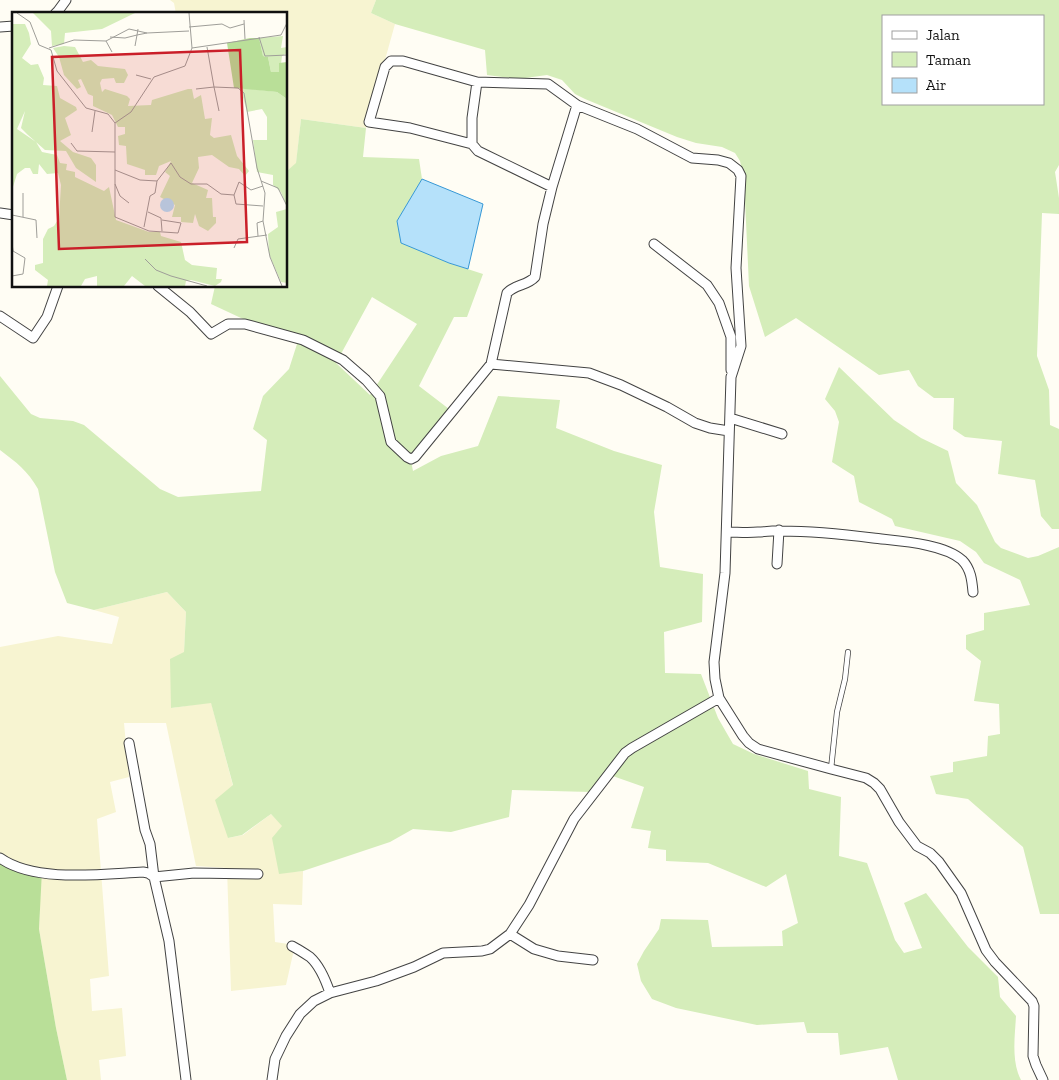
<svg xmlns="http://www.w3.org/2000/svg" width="1059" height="1080" font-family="'Zilla Slab',serif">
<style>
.farmland{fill:#f7f4d1}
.green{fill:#d5edba;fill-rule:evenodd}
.forest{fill:#b9df98}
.water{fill:#b5e1fa;stroke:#3798d5}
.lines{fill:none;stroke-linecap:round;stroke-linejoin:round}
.service-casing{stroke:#434343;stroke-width:6}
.minor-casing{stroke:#434343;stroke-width:11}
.service{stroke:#fff;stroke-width:4.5}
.minor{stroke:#fff;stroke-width:9}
.inset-road{fill:none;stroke:#9f9e99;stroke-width:1}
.view{fill:#ca1f29;fill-opacity:0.15;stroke:#ca1f29;stroke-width:2.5}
.inset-edge{fill:none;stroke:#101010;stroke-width:2.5}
</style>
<rect width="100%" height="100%" fill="#fffdf4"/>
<path class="farmland" d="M170 0H376L371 13 395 24 366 128 301 119 296 164 288 170 286 168 287 140H286V14H176L174 3Z
M167 592 186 612 184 652 172 708 211 702 233 786 228 838 243 835 271 814 283 826 279 873 303 871 302 905 273 904 275 942 295 945 286 985 231 991 227 868 196 866 166 723H124L129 777 110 782 116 812 97 819 109 976 90 979 92 1011 122 1008 126 1056 99 1060 101 1080H67L56 1028 39 929 41 871 0 857V647L58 636 112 644 119 617 94 610Z"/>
<path class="green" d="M376 0H1059V165L1055 172 1059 198V214L1042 213 1037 356 1049 390 1050 425 1059 429V529H1052L1041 516 1035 480 998 474 1002 441 965 437 953 429 954 398H934L918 386 909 370 879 375 796 318 765 337 749 286 744 179 740 161 735 153 722 147 696 143 677 137 585 99 575 94 562 80 547 75 518 79 487 75 485 50 395 24 371 13ZM883 16H1043V104H883Z
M301 119 366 128 363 157 419 159 422 179 397 221 401 242 449 263 483 274 467 317H454L419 386 449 409 411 461 413 471 441 456 478 446 498 396 560 400 556 428 614 451 662 465 654 512 660 567 703 574 702 622 664 632 665 673 701 674 718 718 733 744 754 754 808 771 809 789 841 797 839 856 867 863 895 940 904 953 922 948 904 903 926 893 968 947 998 977 1000 997 1016 1016C1015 1036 1011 1061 1021 1080H898L888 1047 840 1055 838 1033H807L804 1022 757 1025 676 1008 652 999 641 981 637 964 644 951 659 929 661 919 708 920 712 947 783 946 782 931 798 923 786 874 766 887 708 863 666 861V850L648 848 651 831 631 828 644 787 607 774 591 792 512 790 509 817 451 832 413 829 390 842 303 871 279 874 272 838 282 826 271 814 242 835 228 838 215 800 233 785 211 703 171 708 170 659 184 652 186 612 167 592 94 610 67 603 55 572 38 489C28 471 16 462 0 450V376L31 414 40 418 73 421 84 425 160 489 178 497 261 491 267 440 253 429 263 396 289 369 297 344 211 304 215 286H286V168L288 170 296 163ZM372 297 417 324 370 395 336 363Z
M839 367 894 420 921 438 948 451 956 483 977 505 995 542 1001 548 1028 558 1038 556 1059 547V914H1040L1023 847 968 799 936 794 930 776 953 772V762L987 756 988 736 1000 734 999 704 974 701 981 661 966 649V635L984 630V613L1030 605 1020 580 984 563 976 552 960 541 895 526 892 519 859 502 854 476 832 462 839 422 835 411 825 399Z"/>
<path class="forest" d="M0 859 42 870 39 929 56 1028 67 1080H0Z"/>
<path class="water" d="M422 179 483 204 468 269 449 263 401 243 397 221Z"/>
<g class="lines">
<defs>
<path id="service" d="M831 769 837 712 845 679 848 652"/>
<path id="minor" d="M55 14 58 11 66 0
M0 27 14 26
M477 82 472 118V144L478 151 552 187
M472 144 410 128 369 122 385 67 391 61H403L477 82 548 84 577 105 637 129 692 158 718 160 729 163 738 170 741 176 736 268 741 346 731 377 725 573 714 662 715 679 719 698 743 736 749 743 758 749 831 769 866 778 874 783 880 789 899 822 917 846 930 853 939 862 961 893 986 950 995 962 1032 1001 1034 1006 1033 1056 1036 1065 1043 1080
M0 213 14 215
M654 244 707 285 719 303 731 337V370
M158 286 190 312 211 334 228 324H245L303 340 343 360 366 380 380 396 391 442 407 457 411 459 415 457 491 364 507 293C515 284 527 286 535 277L543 224 552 187 577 105
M0 316 33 338 47 317 58 286
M491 364 589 373 621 385 667 407 695 423 710 428 729 431
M730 418 782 434
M727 532C737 532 748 533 758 532 766 532 773 530 781 531 812 531 842 534 873 538 897 541 943 543 962 560 971 569 972 581 973 592
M777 564 779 530
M129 743 145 830 150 844 154 877 194 873 258 874
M0 858C35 883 101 874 143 872L148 873 154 877 169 941 186 1080
M510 934 534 949 558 956 593 960
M292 946C298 949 304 953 310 957 320 966 326 981 330 993
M272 1080 275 1059 286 1036 300 1014 314 1001 330 993 376 981 414 967 443 953 482 951 490 949 510 934 529 905 574 819 625 753 632 748 719 698"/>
</defs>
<use href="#service" class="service-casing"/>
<use href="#minor" class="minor-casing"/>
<use href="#service" class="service"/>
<use href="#minor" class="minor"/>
</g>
<g transform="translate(12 12)">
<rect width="275" height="275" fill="#fffdf4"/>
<path d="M21 1H123L90 17 53 21 52 32 40 34 39 19ZM0 12H13L17 21 19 32 10 46 19 53 26 52 32 66 31 73 45 74 48 86 64 95 65 98 53 106 59 123 48 129 61 140 79 146 84 153V170L64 156 54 139 33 138 16 123 9 116 13 99 5 117 24 130 30 140 45 143 48 151 55 152 54 158 63 160V165L92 179 97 175 104 208 137 220H148L149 224 169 230 173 248 180 253 205 256 204 267H210L209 270 203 274 179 268 174 269 173 274H133L120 264 112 274H85V264L73 267 69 274H35L36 268 23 258V253L31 251V227L36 217 42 214 47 206 49 173 46 161 35 162 27 152 26 162H21L18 156H13L5 162 0 178ZM271 24 269 36 275 35V41L270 44 268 60H259L256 45 251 44 247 26ZM52 34 63 35 71 50 79 48 86 54 113 57 116 63 112 71H104L102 66 90 67 88 71 90 80 93 77 115 84 118 87 116 94 139 93 140 88 176 77H180L182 87 189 83 193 107 200 106 198 123 202 126 219 123 225 144 237 159 233 164 227 157 217 155 200 143 186 145 187 156 180 171 196 178 194 186H200L201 205H204V211L196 219 187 214 183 202 181 211 169 210V205H160L163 193 148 185 158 164 153 160 159 149 147 154 144 163H133V158L115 152 114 134 107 133 106 124 113 122V115H106L100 103 81 94V84L76 82 69 67 66 68 69 75 65 77 52 63 47 45 41 36ZM233 76 265 80 275 87V195L269 180 261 173V163L245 160 241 128H255V105L250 97 235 100 229 78ZM275 197V271L269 270 257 242 256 222 266 215 264 200Z" fill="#d5edba"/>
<path d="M238 26H247L251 44 256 45 259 60H267V51L275 50V87L265 80 222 76 215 31Z" fill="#b9df98"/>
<path d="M148 193a7 7 0 1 1 14 0a7 7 0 1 1-14 0Z" fill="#b5e1fa"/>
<path class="inset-road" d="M5 1 18 10 27 33 39 38 45 59 74 96 96 102 103 111V205L137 219 166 221 169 211 150 208M177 1 180 36 269 23 275 11M232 8 233 27M177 15 210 12 218 16 232 12M98 25 113 26 125 23 126 17M247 25 253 44 275 43M123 34 125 23 135 21M195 35 202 75 226 76 232 81 245 156 253 181 251 209 258 245 270 274M37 36 62 28 94 29M100 40 94 29 117 17 135 21 177 19M124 63 139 67M184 77 202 75 207 99M103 111 119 100 142 65 173 54 180 36M80 120 83 99M59 131 65 139 103 140M103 158 128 168 145 169M249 169 266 176 275 194M103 172 108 184 117 191M222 183 227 170 239 178 251 174M136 200 149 206 150 219M0 203 24 208 25 226M11 205V181M132 215 138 184 143 181 145 169 159 151 168 165 179 172H195L209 182 222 183 224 192 251 194M246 224 245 211 251 209M0 231 1 239 13 246 11 262 0 264M222 236 226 227 255 223M133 247 144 258 159 264 195 274"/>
<path class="view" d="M228 38 235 230 47 237 40 45Z"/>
<rect width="275" height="275" class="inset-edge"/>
</g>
<rect x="882" y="15" width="162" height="90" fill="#ffffff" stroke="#9f9f9f"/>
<rect x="892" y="31" width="25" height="8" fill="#ffffff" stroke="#9f9f9f"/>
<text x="926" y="40" font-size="15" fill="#101010">Jalan</text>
<rect x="892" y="52" width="25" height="15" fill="#d5edba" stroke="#9f9f9f"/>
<text x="926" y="65" font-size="15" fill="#101010">Taman</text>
<rect x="892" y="78" width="25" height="15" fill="#b5e1fa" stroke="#9f9f9f"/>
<text x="926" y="90" font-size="15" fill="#101010">Air</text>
</svg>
